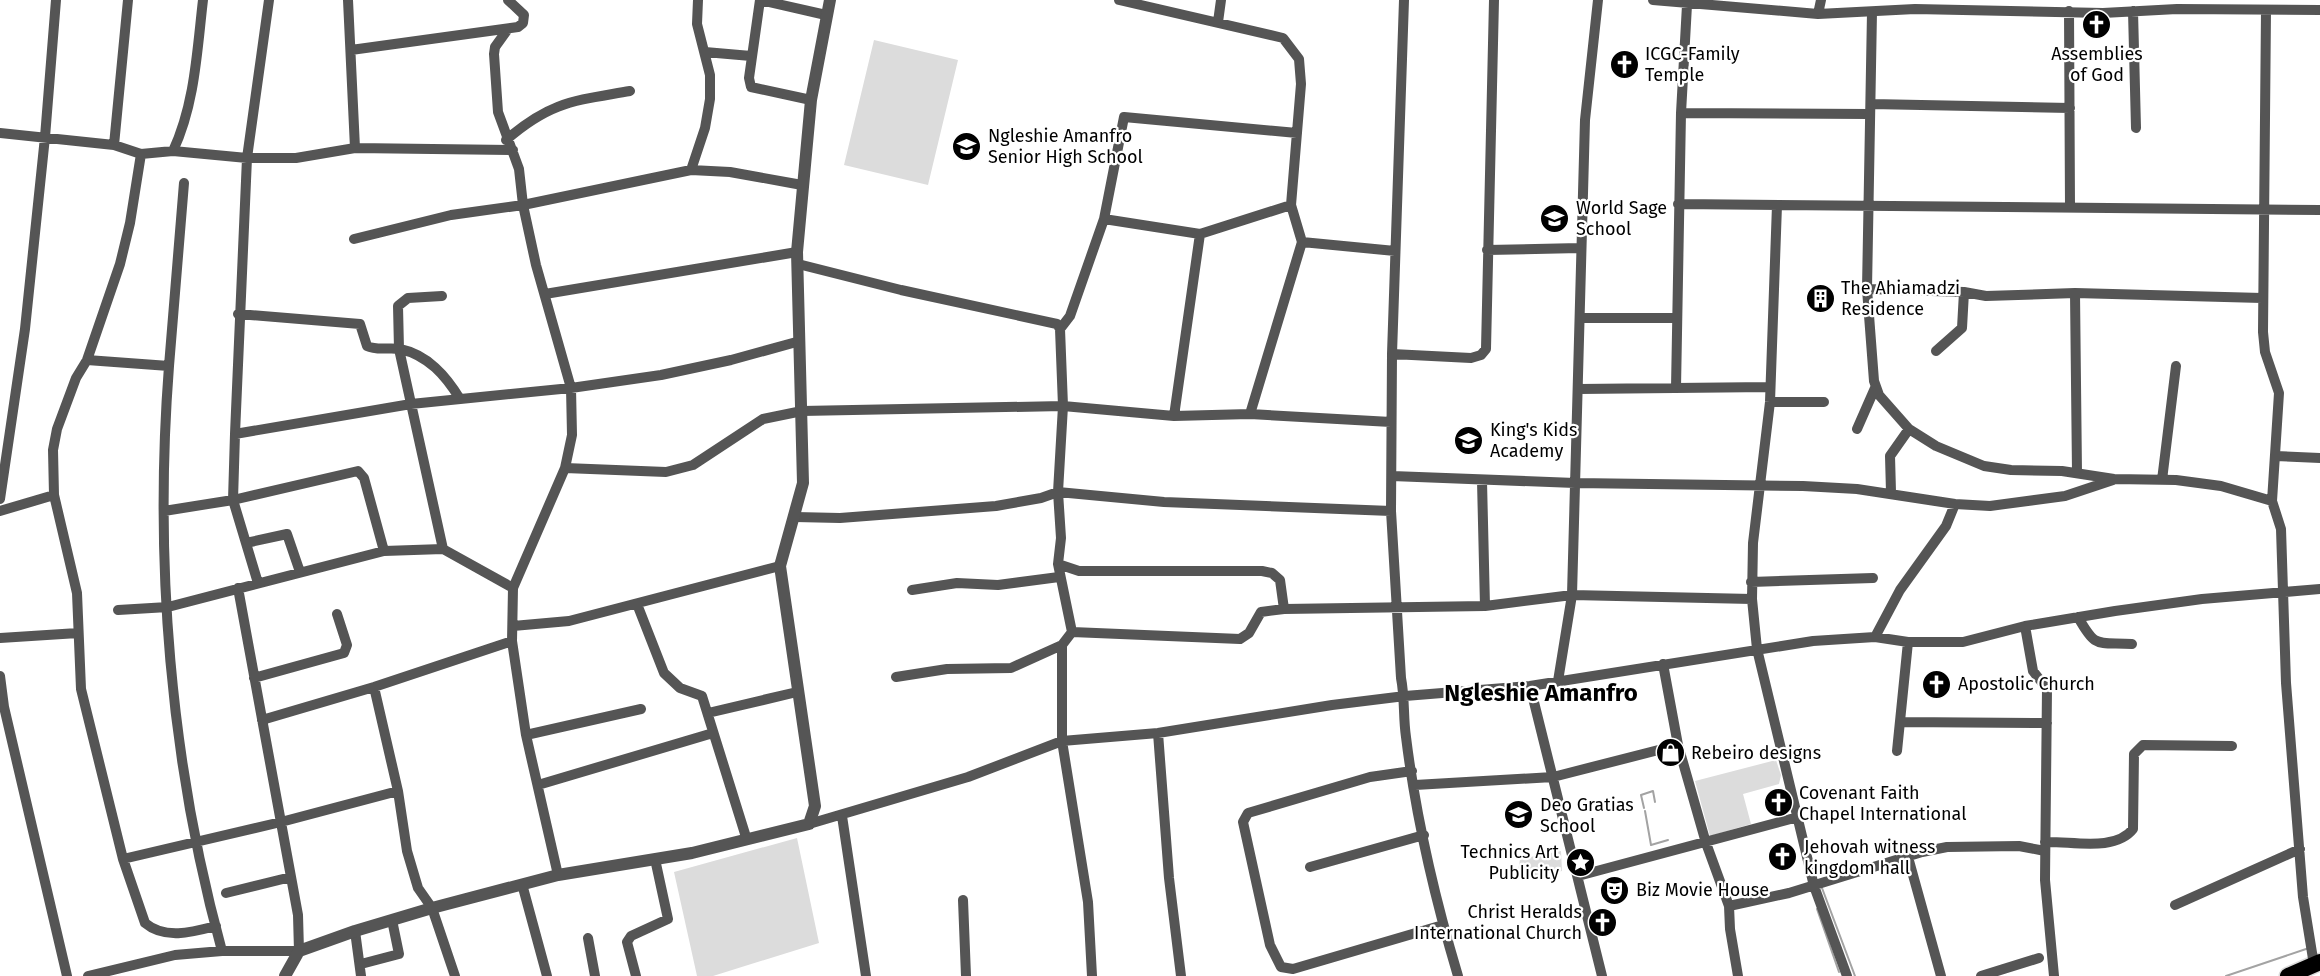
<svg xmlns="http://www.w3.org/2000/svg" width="2320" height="976" font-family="'Fira Sans',sans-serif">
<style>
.green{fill:#dcdcdc}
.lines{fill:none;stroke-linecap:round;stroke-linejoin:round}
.stream{stroke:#a3a3a3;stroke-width:2}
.trunk-casing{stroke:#dbdbdb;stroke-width:19}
.minor{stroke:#555;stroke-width:10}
.tertiary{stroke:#555;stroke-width:12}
.trunk{stroke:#000;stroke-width:16}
.labels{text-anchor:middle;stroke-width:4.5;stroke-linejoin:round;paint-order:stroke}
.poi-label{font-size:18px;fill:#000;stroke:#fff;text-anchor:start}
.district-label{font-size:24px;font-weight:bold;fill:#000;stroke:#fff}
</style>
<rect width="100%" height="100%" fill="#fff"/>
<path class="green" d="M874 40 958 60 928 185 844 165Z
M1776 760 1781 775 1779 784 1743 794 1751 824 1710 836 1695 781Z
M797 838 819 943 713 976H697L674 872Z
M1561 851 1562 871 1522 880 1517 878 1520 859Z"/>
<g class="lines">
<path class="stream" d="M1644 808 1641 795 1653 791 1655 802
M1645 811 1651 845 1668 840
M1822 888 1855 976
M1817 909 1839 972
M2226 976 2309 948"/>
<defs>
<path id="trunk" d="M2288 976 2320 962"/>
</defs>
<use href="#trunk" class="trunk-casing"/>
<path class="minor" d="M348 0 355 148
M1119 0 1283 38 1299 59 1301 84 1291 205 1302 242 1250 414
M1404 0 1392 354 1391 511 1401 678C1405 698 1403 717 1406 737 1416 818 1435 899 1458 976
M1653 0 1818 14 1915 9 2103 13 2177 9 2320 10
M2069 11 2070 208
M2133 11 2136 128
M2266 11 2263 332 2265 352 2279 393 2272 501 2281 529 2286 683 2303 897 2314 965
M1872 12 1867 289 1874 381 1879 395 1909 429 1936 446 1984 466 2011 470 2062 471 2114 479 2176 480 2221 486 2272 501
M1818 14 1821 0
M1218 22 1221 0
M508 29 495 47 494 54 498 112 519 169 523 205 536 265 571 388 572 435 565 468 513 588 512 641 526 735 558 875
M351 50 518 27 523 23 524 15 508 0
M705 52 751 56
M811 100 751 87 749 78 760 0 826 15
M1871 104 2070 108
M1681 113 1869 114
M0 133 114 145 141 154 173 151 247 158H296L355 148 513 150
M506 140C551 101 574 101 630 91
M114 145 128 0
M173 151C195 104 197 51 203 0
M141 154 130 223 120 264 87 360 76 378 57 429 53 450 54 495 77 593 81 689 123 859 145 923C165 940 193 932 216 926
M691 170 705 128 710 99V75L697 24 698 0
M1678 204 2320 210
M1777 205 1770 402 1753 543 1752 599 1757 649 1814 886 1847 976
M1104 219 1124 117 1297 133
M1200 234 1291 205
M354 239 451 215 523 205 691 170 730 172 802 185
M1302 242 1395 251
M1487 250 1580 248
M798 264 901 290 1057 324 1060 329 1063 406 1058 492 1061 538 1058 564 1072 632 1062 645V741L1088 902 1092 976
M1867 289 1964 292 1986 296 2075 293 2262 298
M2075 293 2077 473
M545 294 797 252
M442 296 408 298 398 306 399 349 443 549
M238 314 360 324 367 346C377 351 389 347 400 349 428 355 446 376 460 399
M1581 318H1676
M1060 329 1070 316 1104 219 1200 234 1174 416
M1936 351 1962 328 1964 292
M1392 354 1471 358 1481 355 1486 349 1494 0
M87 360 169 366C154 561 170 762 222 951
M169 366 184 183
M1676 388 1681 113 1687 5
M1579 389 1770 387
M1770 402H1824
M1857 429 1875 388
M235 434 411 404 571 388 661 375 731 360 800 341
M2275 456 2320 458
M565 468 666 472 693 465 763 419 802 411 1063 406 1174 416 1250 414 1391 422
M1392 476 1575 483 1803 486 1857 489 1955 504 1990 506 2065 496 2113 480
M2162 480 2176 366
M1482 481 1485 606
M1891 492 1890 456 1909 429
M0 499 25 329 45 137 56 0
M0 511 54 495
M164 511 233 500 358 471 364 478 384 551
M795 517 840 518 996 506 1041 498 1058 492 1164 502 1391 511
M246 543 287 534 300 572
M1058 564 1079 571H1262L1272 573 1280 580 1284 609
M1751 582 1873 578
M258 583 233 500 235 434 247 158 269 0
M912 590 957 583 998 585 1059 577
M637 604 664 673 680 688 702 696 746 837
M118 610 168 607 384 551 443 549 513 588
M2078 617C2096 649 2096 642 2132 644
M513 626 569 621 780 566
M2025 626 2033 671 2047 689 2045 880 2054 976
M1072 632 1240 639 1249 633 1261 612 1284 609 1485 606 1572 595 1752 599
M1875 637 1900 590 1946 526 1955 504
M0 638 78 633
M1663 664 1678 745 1706 843 1729 906 1730 929 1738 976
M0 676 4 707 67 976
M896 677 947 669 1011 668 1062 645
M254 678 344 653 347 645 337 614
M1558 681 1572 595 1585 120 1598 0
M1530 686 1602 976
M374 687 398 791 407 851 418 888 432 908 455 976
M708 713 797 692
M262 720 374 687 512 641
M1900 722 2047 723
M1158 733 1169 878 1181 976
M526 735 641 709
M1897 751 1908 642
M1412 771 1370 777 1248 813 1243 822 1270 945 1281 967 1293 969 1443 925
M538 785 713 733
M1415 785 1553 777 1678 745
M842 816 866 976
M809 824 968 777 1062 741 1158 733 1332 705 1405 696 1530 686 1813 641 1875 637 1908 642H1963L2025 626 2115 611 2202 599 2320 589
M2045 842C2072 841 2115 852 2133 829L2134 754 2143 745 2232 746
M1908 857 1941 976
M123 859 281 822 398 791
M1310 867 1424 835
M1578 876 1798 817
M522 884 547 976
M226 893 291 877
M963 900 966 976
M2175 905 2300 849
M1729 906 1789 893 1922 852 1947 847 2019 846 2045 851
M355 931 361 976
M588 938 595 976
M361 964 399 954 392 920
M88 976 175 955 222 951H299L298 915 238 588
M636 976 627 942 631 936 668 919 655 859
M1981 976 2039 958"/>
<path class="tertiary" d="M285 976 299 951 355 931 432 908 558 875 692 853 809 824 815 806 780 566 803 483 797 252 811 100 830 0"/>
<use href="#trunk" class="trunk"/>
</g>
<defs>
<symbol id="church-disc" viewBox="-11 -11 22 22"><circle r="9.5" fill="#000" stroke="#fff"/><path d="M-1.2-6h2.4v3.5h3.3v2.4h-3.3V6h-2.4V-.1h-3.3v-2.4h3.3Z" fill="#fff"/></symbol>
<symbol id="school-disc" viewBox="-11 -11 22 22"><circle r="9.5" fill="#000" stroke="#fff"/><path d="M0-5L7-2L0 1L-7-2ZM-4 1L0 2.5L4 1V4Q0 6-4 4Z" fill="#fff"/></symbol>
<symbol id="building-disc" viewBox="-11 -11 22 22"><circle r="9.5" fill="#000" stroke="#fff"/><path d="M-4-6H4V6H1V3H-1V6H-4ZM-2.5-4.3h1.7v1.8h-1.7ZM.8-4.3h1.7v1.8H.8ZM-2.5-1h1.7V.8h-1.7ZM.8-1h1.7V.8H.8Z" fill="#fff"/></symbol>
<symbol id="shop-disc" viewBox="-11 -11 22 22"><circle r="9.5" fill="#000" stroke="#fff"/><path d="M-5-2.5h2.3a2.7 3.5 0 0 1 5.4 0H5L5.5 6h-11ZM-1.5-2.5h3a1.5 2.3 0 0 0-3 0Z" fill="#fff"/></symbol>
<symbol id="sight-disc" viewBox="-11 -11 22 22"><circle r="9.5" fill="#000" stroke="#fff"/><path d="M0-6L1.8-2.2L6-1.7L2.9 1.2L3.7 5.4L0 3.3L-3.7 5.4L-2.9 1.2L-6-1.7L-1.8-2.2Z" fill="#fff"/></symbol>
<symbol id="theatre-disc" viewBox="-11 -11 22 22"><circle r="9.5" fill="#000" stroke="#fff"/><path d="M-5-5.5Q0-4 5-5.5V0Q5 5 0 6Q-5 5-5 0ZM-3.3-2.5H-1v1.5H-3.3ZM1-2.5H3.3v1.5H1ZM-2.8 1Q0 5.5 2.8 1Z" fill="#fff"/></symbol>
</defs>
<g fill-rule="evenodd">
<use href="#church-disc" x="2080" y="8" width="33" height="33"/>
<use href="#church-disc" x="1608" y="48" width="33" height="33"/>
<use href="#school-disc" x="950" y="130" width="33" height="33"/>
<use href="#school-disc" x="1538" y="202" width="33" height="33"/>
<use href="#building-disc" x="1804" y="282" width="33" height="33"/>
<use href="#school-disc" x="1452" y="424" width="33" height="33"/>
<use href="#church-disc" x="1920" y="668" width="33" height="33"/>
<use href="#shop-disc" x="1654" y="736" width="33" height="33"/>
<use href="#church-disc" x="1762" y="786" width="33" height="33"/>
<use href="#school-disc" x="1502" y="798" width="33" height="33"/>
<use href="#church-disc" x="1766" y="840" width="33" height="33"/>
<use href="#sight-disc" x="1564" y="846" width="33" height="33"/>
<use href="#theatre-disc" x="1598" y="874" width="33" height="33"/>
<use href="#church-disc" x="1586" y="906" width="33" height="33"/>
</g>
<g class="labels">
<g class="poi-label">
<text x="1645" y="60">ICGC-Family<tspan x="1645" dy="21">Temple</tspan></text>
<text x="2097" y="60" text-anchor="middle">Assemblies<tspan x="2097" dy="21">of God</tspan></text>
<text x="988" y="142">Ngleshie Amanfro<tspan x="988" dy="21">Senior High School</tspan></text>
<text x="1576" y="214">World Sage<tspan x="1576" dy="21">School</tspan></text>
<text x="1841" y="294">The Ahiamadzi<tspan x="1841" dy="21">Residence</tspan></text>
<text x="1490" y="436">King's Kids<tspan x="1490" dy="21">Academy</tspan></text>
<text x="1958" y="690">Apostolic Church</text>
<text x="1691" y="759">Rebeiro designs</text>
<text x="1799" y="799">Covenant Faith<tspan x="1799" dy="21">Chapel International</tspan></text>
<text x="1540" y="811">Deo Gratias<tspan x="1540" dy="21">School</tspan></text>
<text x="1804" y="853">Jehovah witness<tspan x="1804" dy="21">kingdom hall</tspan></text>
<text x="1559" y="858" text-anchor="end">Technics Art<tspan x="1559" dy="21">Publicity</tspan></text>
<text x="1636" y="896">Biz Movie House</text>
<text x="1582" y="918" text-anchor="end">Christ Heralds<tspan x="1582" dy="21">International Church</tspan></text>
</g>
<g class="district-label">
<text x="1541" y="701">Ngleshie Amanfro</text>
</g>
</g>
</svg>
